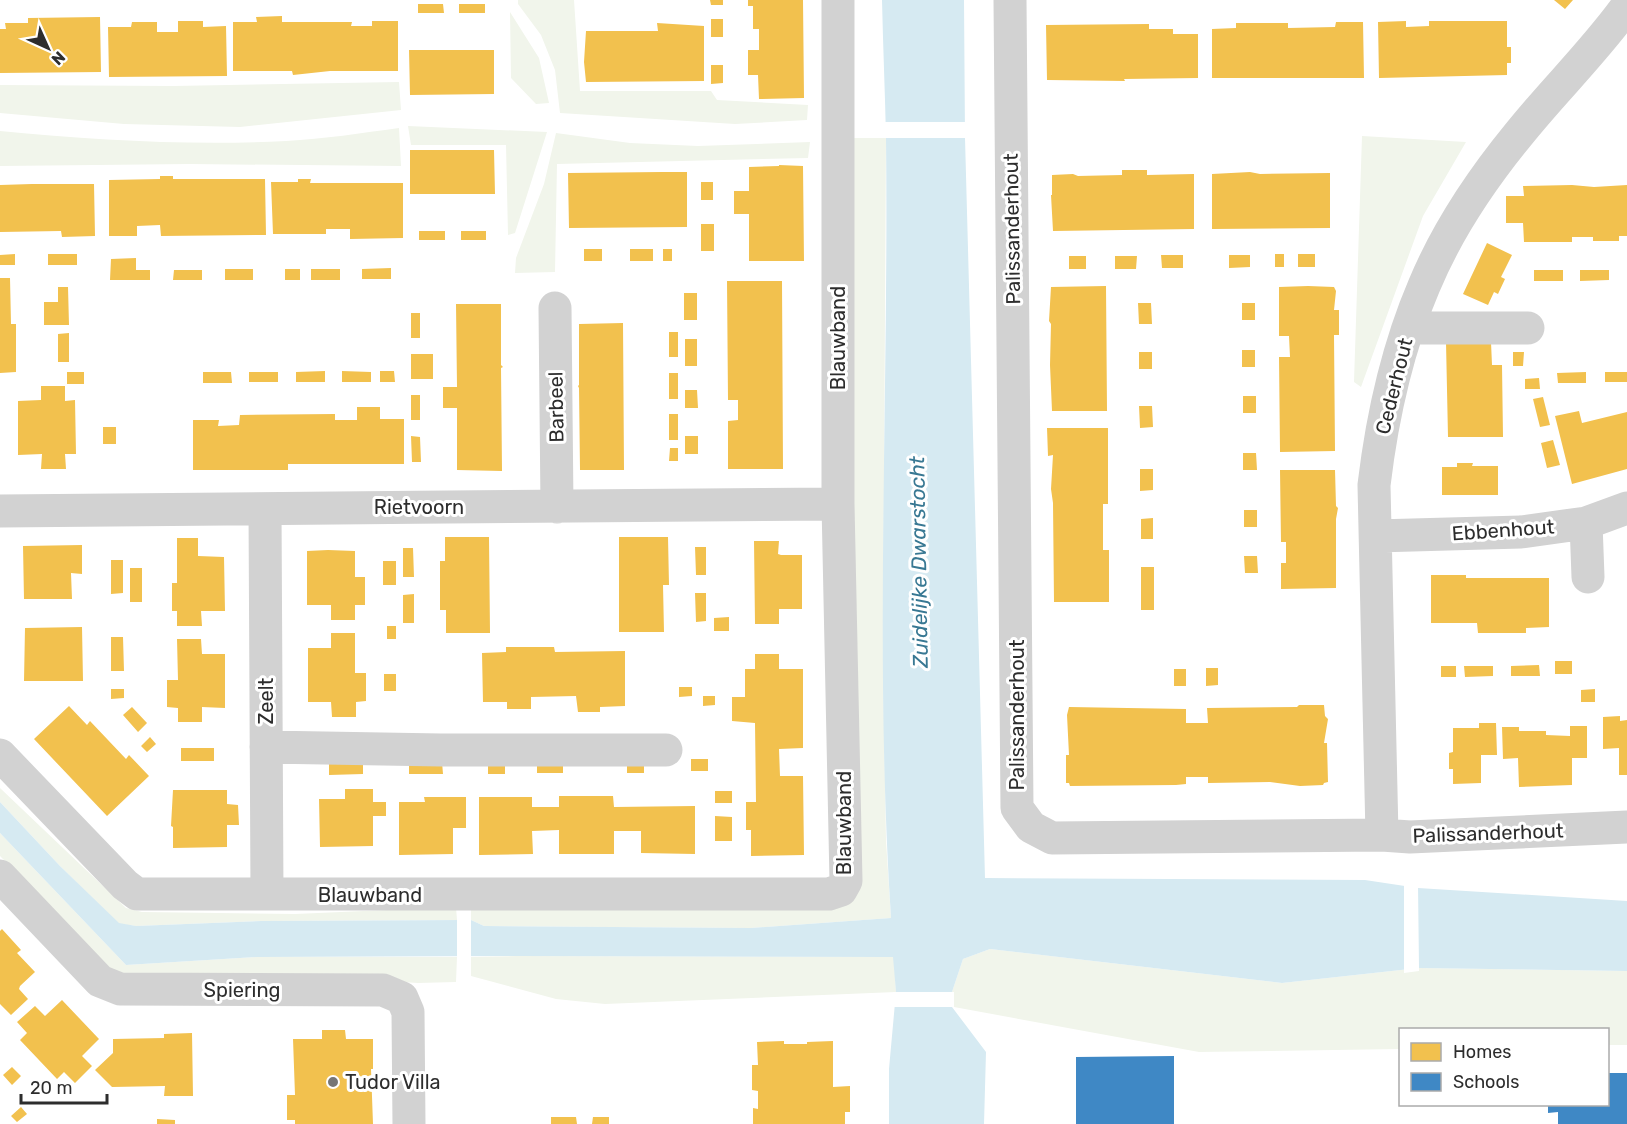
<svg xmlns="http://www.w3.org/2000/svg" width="1627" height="1124" font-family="Rubik,sans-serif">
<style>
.green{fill:#f1f5eb}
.water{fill:#d6eaf2}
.pier{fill:#fff}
.homes{fill:#f2c14e}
.schools{fill:#3f88c5}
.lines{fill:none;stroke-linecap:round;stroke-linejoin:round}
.minor{stroke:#d2d2d2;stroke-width:33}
.poi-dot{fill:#767676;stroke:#fff;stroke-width:2}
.labels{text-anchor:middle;stroke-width:6;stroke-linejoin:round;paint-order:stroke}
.street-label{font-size:20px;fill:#2d2d2d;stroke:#fff}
.poi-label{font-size:20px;fill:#2d2d2d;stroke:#fff;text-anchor:start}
.water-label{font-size:21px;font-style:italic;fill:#387893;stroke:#fff}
</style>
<rect width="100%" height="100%" fill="#fff"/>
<path class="green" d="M518 0H574L580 91H711L717 100 808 105 807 120 735 124 560 113 555 70 541 35 518 4Z
M510 12 539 58 549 103 536 104 511 78Z
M399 82 401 110 240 127 124 124 0 113V85L173 86Z
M408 126 547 132 515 233 508 235 506 145H411Z
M399 128 401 166 190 164 0 166V131C95 140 191 146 286 141 324 139 362 133 399 128Z
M556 133 630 143 698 146 810 142 808 158 557 164 555 272 515 273 516 258 544 184Z
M1362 136 1466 142 1423 216 1361 387 1354 382Z
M850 138H886L883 660 886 841 891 918 751 928 484 926 471 920V906L848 903Z
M0 788 126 908 142 912 295 914 456 907 457 920 262 921 136 926 119 924 60 866 0 802Z
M0 833 126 965 257 957H457L456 982 418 983 386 981 120 979 0 856Z
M990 949 1282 983 1419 968 1627 971V1045H1608V1030H1400V1049L1199 1052 954 1007 952 992 963 959Z
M518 956 894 957 896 992 605 1004 556 999 471 976V957Z"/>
<path class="water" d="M882 0H964L965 138 985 878 1365 880 1418 888 1627 901V971L1419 968 1282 983 990 949 963 959 952 992V1007L986 1052 984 1124H889V1069L896 992 893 957 518 956 257 957 126 965 0 833V802L60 866 119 923 136 926 262 921 464 920H471L484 926 751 928 891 918C874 658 889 398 886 138 885 92 883 46 882 0Z"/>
<path class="pier" d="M884 122H967V138H885Z
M1404 882 1418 885 1419 968V971L1404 973Z
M457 920H471V960H457Z
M893 992H954V1007H891Z"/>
<path class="homes" d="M710 0H723V5H711Z
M748 0H803L804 98 759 99 758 75H748V50H759V29H753V6H748Z
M1554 0H1573L1565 9Z
M418 4H443L444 13H418Z
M459 4H485V13H459Z
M282 16V22H352L351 26H372V21H398V71H330L293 75 292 71H233V22H257L256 17Z
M100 17 101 72 0 73V29H6L5 23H28V18Z
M711 19H723V37H711Z
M178 21H203V27L226 26 227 76 109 77 108 27H131L132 22H157V32H178Z
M1406 21V27L1429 26V21H1507V47H1511V63H1507V75L1379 78 1378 22Z
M1336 22H1363L1364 78H1212V29L1236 28V23H1288V28L1335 27Z
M657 23 704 26V81L586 82 584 62 586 31H658Z
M1149 24V29H1173V34H1198V78L1124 79 1125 81 1047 80 1046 25Z
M409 50H494V94L410 95Z
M711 65H723V83L711 84Z
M410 150H494L495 194H410Z
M779 165 803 166 804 261H749V214H734V191H749V167L779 166Z
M1122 170H1147V175L1194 174V229L1053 231 1051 195H1052V175L1073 174 1078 176 1122 175Z
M662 172H687V227L569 228 568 173Z
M1250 172 1260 174 1330 173V228L1212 229V174Z
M160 176H173V179H265L266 235 161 236 160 225 137 226V236H109V180L160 179Z
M298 179H311L310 183H403V238L350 239V229H326V234H273L271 182H298Z
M701 182H713V200H701Z
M32 184H94L95 236 62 237 61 231 0 232V185Z
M1572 185 1594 187 1627 185V236H1619V241H1593V237H1572V242H1524L1523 223H1506V196H1524L1523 186Z
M701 224H714V251H701Z
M419 231H445V240H419Z
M461 231H486V240H461Z
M1487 243 1512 255 1501 277 1505 279 1498 294 1494 292 1488 305 1463 294Z
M584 249H602V261H584Z
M630 249H653V261H630Z
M663 249H672V261H663Z
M15 254V265H0V255Z
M48 254H77V265H48Z
M1275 254H1284V267H1275Z
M1298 254H1315V267H1298Z
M1161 255H1183V268H1162Z
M1229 255H1250V267L1229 268Z
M1069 256H1086V269H1069Z
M1115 256H1137L1136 269H1115Z
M136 258V270H150V280H110L111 259Z
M391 268V279H362V269Z
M225 269H253V280H225Z
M285 269H300V280H285Z
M311 269H340V280H311Z
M174 270H202V280H173Z
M1534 270H1563V281H1534Z
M1580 270H1609V280L1580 281Z
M0 278H10L11 324H16V372L0 373Z
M727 281H782L783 469H728V421L738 420V400H728Z
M1106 286 1107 411H1052L1050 365 1051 324 1049 321 1051 287Z
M1308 286 1334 287 1336 291 1334 310H1339V335H1334L1335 451 1280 452 1279 357H1290L1289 336H1279V287Z
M58 287H68L69 325H44V302H58Z
M684 293H697V320H684Z
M1138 303H1151L1152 324H1139Z
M1242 303H1255V320H1242Z
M456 304H501V365L503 367 501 368 502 471 457 470V408H443V387H457Z
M411 313H420V338H411Z
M623 323 624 470H580L579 388 578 386 579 385V324Z
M669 332H678V357H669Z
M69 333V362H58V334Z
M685 339H697V366H685Z
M1446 342H1491L1492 365H1502L1503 437H1448Z
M1242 350H1255V367H1242Z
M1139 352H1152V369H1139Z
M1513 352H1524L1523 366H1513Z
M411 354H433V379H411Z
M325 371V382H296V372Z
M342 371 371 372V382H342Z
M380 371H394L395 382H380Z
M67 372H84V384H67Z
M203 372H231L232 383H203Z
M249 372H278V382H249Z
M1586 372V383H1558L1557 373Z
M1605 372H1627V382H1605Z
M669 373H678V399H669Z
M1539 378 1540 389H1525V379Z
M41 386H65V401L75 400 76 454H65L66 469H41L42 454 18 455V401L41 400Z
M685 390H697L698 408H685Z
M411 395H420V420H411Z
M1243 396H1256V413H1243Z
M1543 397 1550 425 1540 427 1533 399Z
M1139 406H1152L1153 427 1140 428Z
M357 407H380V419H404V464H288V470H193V420H219L218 426 239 425 240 415 335 414V420H357Z
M1579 411 1582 423 1627 412V469L1572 484 1555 416Z
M669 414H678V440H669Z
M103 427H116V444H103Z
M1047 428H1108V504H1103V550H1109V602H1054L1053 503 1051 489 1053 455 1048 456Z
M411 436 420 437 421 462H412Z
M685 436H698V454H685Z
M1553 440 1560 465 1547 468 1541 443Z
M670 448H678V461H669Z
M1243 453H1256L1257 470H1243Z
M1457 463H1473L1472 466H1498V495H1442V467H1457Z
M1140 469H1153V490L1140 491Z
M1280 470H1335L1336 506 1338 508 1336 519V588L1281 589V563H1286V542H1281Z
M1244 510H1257V527H1244Z
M1153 518V539H1141V519Z
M445 537H489L490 633H446V610H440V561H445Z
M619 537H668L669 585H663L664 632H619Z
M177 538H198V556L224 557 225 611H201L202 626H177V611H172V583H177Z
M754 541H779L778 554 781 555H802V609H779V624H755Z
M82 545V574L71 573 72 599H24L23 546Z
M695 547H706V575H696Z
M403 548H413L414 577H403Z
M328 550 355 551V577H365V605H355V620H331V605H307V551Z
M1244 556H1257L1258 573H1245Z
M111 560H123V593L111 594Z
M383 561H396V585H383Z
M1141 567H1154V610H1141Z
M130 568H142V602H130Z
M1431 575H1466V578H1549V627L1526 628V633H1478L1477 623H1431Z
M695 593H706V621L696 622Z
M414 594V623H403V595Z
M729 617V631H714V618Z
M387 626H396V639H387Z
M82 627 83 681H24L25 628Z
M331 633H355V673H366V701L356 702V717H332L331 702H308V648H331Z
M111 637H123L124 671H111Z
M177 639H201L202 654H225V708L202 707V722H178V708L167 707V680H178Z
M506 647H554L555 652 625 651V706L600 707V712H578L576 696 531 697V709H507V702H483L482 653 506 652Z
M755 654H779V669H803V748L779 749 780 776H803L804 855 751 856V830H746V802H756L755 723 732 721V697H745V669H755Z
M1555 661H1572V674H1555Z
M1539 665 1540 676H1511V666Z
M1441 666H1456V677H1441Z
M1464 666H1493V676L1465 677Z
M1206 668H1218V685L1206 686Z
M1174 669H1186V686H1174Z
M384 674H396V691H384Z
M679 687H692V696L679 697Z
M111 689H124V698L111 699Z
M1595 689V702H1581V690Z
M703 696H715V705L703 706Z
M1299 705H1324L1325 716 1328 719 1324 743H1327L1328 782 1324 783 1323 785 1300 786 1270 782 1208 783V777H1186V784L1176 785 1070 786 1069 783H1066V755H1069L1067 715 1069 707 1186 709V723H1208L1207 708 1297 707Z
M69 706 87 725 90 721 126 759 129 755 149 776 107 816 34 739Z
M132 707 147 723 138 732 123 715Z
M1620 716V721L1627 720V775H1619V748L1603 749V717Z
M1479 723H1496L1497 755H1481V783L1453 784V769H1449V753L1453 752V728H1479Z
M1570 726H1587V758H1572V785L1519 787 1518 758 1503 759 1502 727H1519V731H1546V735L1570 736Z
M150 737 156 744 147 752 141 746Z
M181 748H214V761H181Z
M691 759H708V771H691Z
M537 761H563V773H537Z
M627 761H644V773H627Z
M329 762H363V774L329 775Z
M409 762H442L443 774H409Z
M488 762H505V774H488Z
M345 789H373V802H386V816H373V846L320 847 319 799H345Z
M173 790H227V804L238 805 239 825H227V847L173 848V827L171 826Z
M715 791H732V803H715Z
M559 796H613L614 807 695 806V854L641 853V831H614V854H559V830L532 831 533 854 479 855V797H532V807H559Z
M424 797H466V828H453V854L399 855V802H425Z
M715 816 732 817V841H715Z
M2 929 21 950 17 953 35 972 20 986 19 989 28 999 11 1015 0 1004V931Z
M62 1000 99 1039 82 1056 92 1066 75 1083 64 1072 57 1079 20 1040 27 1033 17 1022 35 1006 45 1016Z
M322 1030H345L346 1039H373V1069H371L373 1124H295V1120H287V1095H295L293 1039H322Z
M192 1033 193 1096H164L165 1086 112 1087 95 1070 113 1053V1039L164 1038V1034Z
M784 1041V1044H807V1042L833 1041V1087L850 1086V1112H845V1124H753V1108L758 1109V1091L752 1090V1065H758L757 1042Z
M12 1067 21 1076 12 1085 3 1075Z
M21 1107 27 1114 17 1122 11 1116Z
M551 1117H576L577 1124H551Z
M593 1117H609V1124H592Z
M157 1119 175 1120V1124H157Z"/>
<path class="schools" d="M1174 1056V1124H1076V1057Z
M1608 1073H1627V1124H1558V1112L1548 1113V1104H1608Z"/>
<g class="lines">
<path class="minor" d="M1010 0 1017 808 1031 827 1052 838 1382 835 1410 837 1627 827
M555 308 557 507
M1408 328H1528
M265 509 267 894
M0 511C279 508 559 506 838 504
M1586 523 1588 577
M1376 536 1521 532 1586 523 1627 508
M266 747 441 750H666
M0 755 125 885 137 894H829L841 890 846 881 838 504V0
M1382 835 1374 485C1382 418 1397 349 1424 286 1446 233 1482 179 1518 135 1553 91 1594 52 1627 6
M0 876 100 981 120 989 383 990 402 998 408 1012 409 1124"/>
</g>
<circle class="poi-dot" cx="333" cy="1082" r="6"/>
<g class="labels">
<g class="street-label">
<text transform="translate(1012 229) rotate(-91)" y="7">Palissanderhout</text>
<text transform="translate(838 338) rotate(-90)" y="7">Blauwband</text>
<text transform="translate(1394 386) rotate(-76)" y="7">Cederhout</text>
<text transform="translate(556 407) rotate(-91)" y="7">Barbeel</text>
<text x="419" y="514">Rietvoorn</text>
<text transform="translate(1503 530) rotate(-4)" y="7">Ebbenhout</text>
<text transform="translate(266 701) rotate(-90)" y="7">Zeelt</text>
<text transform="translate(1017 715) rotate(-90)" y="7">Palissanderhout</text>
<text transform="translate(844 823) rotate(-90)" y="7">Blauwband</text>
<text transform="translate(1488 833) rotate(-2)" y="7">Palissanderhout</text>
<text x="370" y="902">Blauwband</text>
<text x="242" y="997">Spiering</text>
</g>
<g class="poi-label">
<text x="345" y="1089">Tudor Villa</text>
</g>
<g class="water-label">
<text transform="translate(919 562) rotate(-91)" y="7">Zuidelijke Dwarstocht</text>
</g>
</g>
<rect x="1399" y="1028" width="210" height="78" fill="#ffffff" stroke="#ababab" stroke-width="1.5"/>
<rect x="1411" y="1043" width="30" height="18" fill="#f2c14e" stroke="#ababab" stroke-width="1.5"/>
<text x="1453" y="1058" font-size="18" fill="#2d2d2d">Homes</text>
<rect x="1411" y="1073" width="30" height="18" fill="#3f88c5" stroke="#ababab" stroke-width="1.5"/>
<text x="1453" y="1088" font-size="18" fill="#2d2d2d">Schools</text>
<g transform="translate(48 48) rotate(135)" stroke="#ffffff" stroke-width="4.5" paint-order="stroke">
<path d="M0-4.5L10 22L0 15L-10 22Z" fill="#2d2d2d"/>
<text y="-9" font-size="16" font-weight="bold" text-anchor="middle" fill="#2d2d2d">N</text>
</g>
<path d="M21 1094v9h86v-9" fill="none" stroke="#2d2d2d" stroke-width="3"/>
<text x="30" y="1094" font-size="18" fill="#2d2d2d" stroke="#ffffff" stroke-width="4.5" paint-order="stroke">20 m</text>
</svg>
